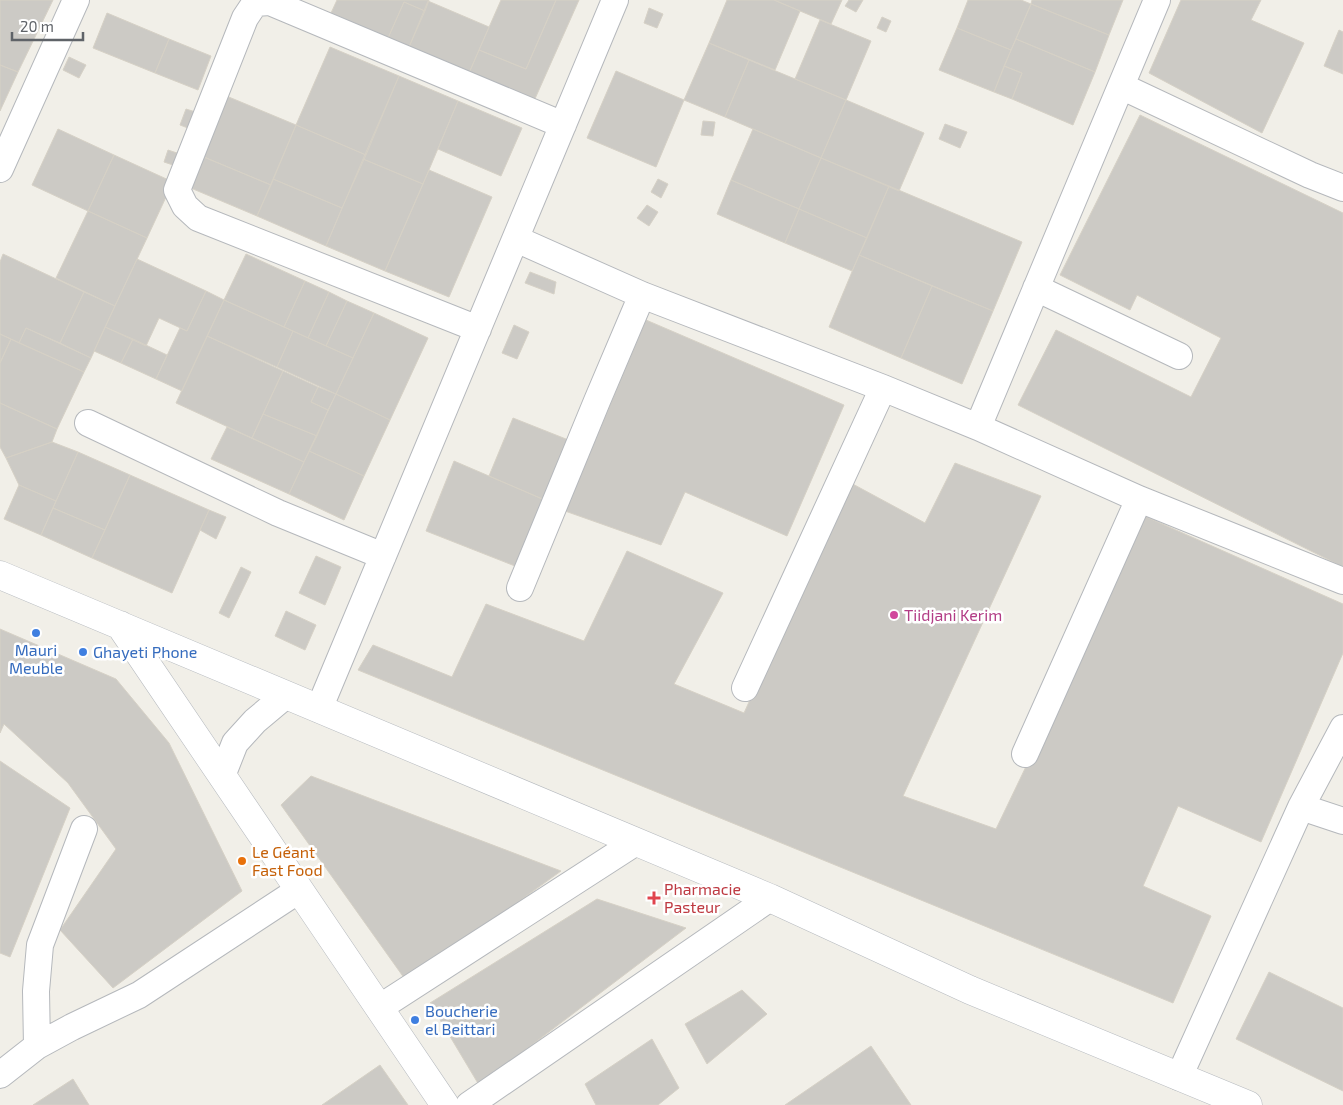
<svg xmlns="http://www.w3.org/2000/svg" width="1343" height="1105" font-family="'Exo 2',sans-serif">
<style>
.building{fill:#cccac5;stroke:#d6d1c6}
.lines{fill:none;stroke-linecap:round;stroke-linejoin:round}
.street-casing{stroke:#b5b8bc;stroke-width:28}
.secondary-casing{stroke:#b6babf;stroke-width:29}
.street{stroke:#fff;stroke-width:26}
.secondary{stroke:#fff;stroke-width:28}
.hotel-dot{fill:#d1479c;stroke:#fff;stroke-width:2}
.shop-dot{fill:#3f7fe0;stroke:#fff;stroke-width:2}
.food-dot{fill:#e8710a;stroke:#fff;stroke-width:2}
.health-dot{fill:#e0444e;stroke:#fff;stroke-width:2}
.labels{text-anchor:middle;stroke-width:5;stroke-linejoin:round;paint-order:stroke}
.hotel-label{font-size:16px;fill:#b23c85;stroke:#fff;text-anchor:start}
.shop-label{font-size:16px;fill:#366cbe;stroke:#fff;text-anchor:start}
.food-label{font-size:16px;fill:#c56008;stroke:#fff;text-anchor:start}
.health-label{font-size:16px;fill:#be3a42;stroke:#fff;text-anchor:start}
</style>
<rect width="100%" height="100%" fill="#f1efe8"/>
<path class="building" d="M0 0H53L18 72 0 65Z
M337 0H429L425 11 404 2 388 38 331 13Z
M501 0H556L526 69 479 50Z
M556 0H579L534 101 469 73 479 50 526 69Z
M727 0H774L800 11 775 70 709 43Z
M774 0H842L831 24Z
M849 0H863L856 12 845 6Z
M968 0H1021L1031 4 1011 50 957 28Z
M1032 0H1123L1109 35 1031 4Z
M1181 0H1261L1251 20 1304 43 1262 133 1149 73Z
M428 1 489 27 469 73 409 47Z
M404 2 425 11 409 47 388 38Z
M1031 4 1109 35 1095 72 1016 39Z
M649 8 663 14 657 28 644 23Z
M107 13 169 39 155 73 93 48Z
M882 17 891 21 886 32 877 28Z
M820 20 871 41 846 100 795 79Z
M957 28 1011 50 994 92 939 70Z
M1339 30 1343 32V74L1324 66Z
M169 39 211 56 198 90 155 73Z
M1016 39 1095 72 1073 125 1012 99 1022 73 1004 66Z
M709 43 749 60 725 117 684 100Z
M330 47 399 76 366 155 296 125Z
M69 57 86 65 79 78 63 70Z
M749 60 846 100 821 158 725 117Z
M0 65 18 72 0 111Z
M1004 66 1022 73 1012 99 994 92Z
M616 71 684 100 656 167 587 138Z
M399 76 458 101 423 184 363 159Z
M224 95 296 125 271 185 199 155Z
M846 100 924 133 899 191 821 158Z
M458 101 522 128 501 176 438 149Z
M186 109 202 114 196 131 180 125Z
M1140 115 1343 213V567L1018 405 1056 330 1191 397 1221 338 1137 295 1130 310 1060 275Z
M703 121 715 122 713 136 701 135Z
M945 124 967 132 960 148 939 139Z
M296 125 366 155 342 208 273 179Z
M58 129 114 155 88 211 32 185Z
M753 129 821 158 799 209 731 180Z
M168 150 177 153 173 165 164 162Z
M114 155 173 182 147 238 88 211Z
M199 155 271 185 257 216 186 186Z
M821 158 889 186 867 238 799 209Z
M363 159 423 184 385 271 326 246Z
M429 170 492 197 449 297 385 271Z
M273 179 342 208 326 246 257 216Z
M658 179 668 184 661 198 651 192Z
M731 180 799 209 785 243 717 214Z
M889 186 1022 242 993 311 859 255Z
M647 205 658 212 649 226 637 218Z
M799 209 867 238 852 271 785 243Z
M88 211 147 238 115 306 56 278Z
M3 254 84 292 60 343 26 328 19 343 0 334V262Z
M246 254 305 281 284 327 224 300Z
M859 255 932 286 901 358 829 327Z
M137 259 206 291 187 331 159 318 146 346 105 327Z
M530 272 556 282 554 294 525 283Z
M305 281 329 292 308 338 284 327Z
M932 286 993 311 962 384 901 358Z
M206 291 224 300 182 391 156 379 180 328 187 331Z
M84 292 115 306 91 358 60 343Z
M329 292 347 301 326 346 308 338Z
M224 300 293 331 277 367 207 336Z
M347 301 374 313 353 358 326 346Z
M374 313 428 338 390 420 336 394Z
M646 320 844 405 787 536 685 492 661 545 565 511Z
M514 325 529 332 517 359 502 353Z
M105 327 133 339 121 363 94 351Z
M26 328 91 358 84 372 19 343Z
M293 331 353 358 336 394 277 367Z
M0 334 11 339 0 363Z
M207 336 283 371 252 438 176 403Z
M11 339 84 372 57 429 0 403V363Z
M133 339 167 355 156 379 121 363Z
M283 371 318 387 311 402 328 410 317 436 263 414Z
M318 387 336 394 328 410 311 402Z
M336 394 390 420 364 476 309 451Z
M0 403 57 429 52 442 6 458 0 447Z
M263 414 317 436 304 462 252 438Z
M513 418 571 441 547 501 489 476Z
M227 427 304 462 289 494 211 459Z
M52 442 78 452 56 501 19 485 6 458Z
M309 451 364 476 344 520 289 494Z
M78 452 130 475 105 530 53 508Z
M454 461 547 501 520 568 426 531Z
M955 463 1041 496 903 796 996 829 1081 652 1142 515 1343 604V653L1261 842 1178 806 1143 886 1211 916 1173 1003 358 670 373 645 452 677 486 604 584 641 627 551 723 593 674 684 744 713 849 482 925 523Z
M130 475 209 510 172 593 92 558Z
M19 485 56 501 41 535 4 519Z
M53 508 105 530 92 558 41 535Z
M209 510 226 517 216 539 200 530Z
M316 556 341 567 325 605 299 593Z
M241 567 251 572 229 618 219 613Z
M286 611 316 625 305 650 275 636Z
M0 629 116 679 169 743 242 891 113 988 60 930 116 849 68 783 4 724 0 733Z
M0 761 70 808 10 957 0 953Z
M311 776 561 871 407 982 281 805Z
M597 899 686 928 479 1085 430 1003Z
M1269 972 1343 1008V1091L1236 1039Z
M742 990 767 1014 707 1064 685 1024Z
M652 1039 679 1088 658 1105H596L585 1084Z
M871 1046 911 1105H785Z
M380 1065 408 1105H322Z
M73 1079 89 1105H33Z"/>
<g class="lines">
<defs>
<path id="street" d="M1121 86 1310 175 1343 188
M0 169 76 0
M516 239 642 295 883 388 978 427 1139 499 1343 581
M1036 288 1179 356
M478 329 198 218 185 206 177 190 245 18 255 3 270 2 563 125
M88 423 278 513 383 556
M978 427 1157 0
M520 588 597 401 642 295
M745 688 883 388
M319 709 615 0
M1025 754 1139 499
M222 776 235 743 255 721 286 695
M1301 807 1343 821
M379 1008 636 842
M37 1046 36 991 40 945 84 829
M0 1075 37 1046 72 1027 139 995 299 890
M1179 1077 1301 807 1343 728
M469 1105 770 898"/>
<path id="secondary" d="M0 575 770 898 970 990 1248 1105
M120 625 445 1105"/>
</defs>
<use href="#street" class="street-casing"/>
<use href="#secondary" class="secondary-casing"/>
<use href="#street" class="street"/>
<use href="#secondary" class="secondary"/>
</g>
<circle class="hotel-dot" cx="894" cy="615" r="5"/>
<g class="shop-dot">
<circle cx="36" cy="633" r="5"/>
<circle cx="83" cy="652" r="5"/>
<circle cx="415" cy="1020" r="5"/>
</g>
<circle class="food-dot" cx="242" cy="861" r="5"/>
<path class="health-dot" d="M651.5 890.5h5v5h5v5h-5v5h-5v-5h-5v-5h5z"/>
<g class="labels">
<g class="hotel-label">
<text x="904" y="621">Tiidjani Kerim</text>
</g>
<g class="shop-label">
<text x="36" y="656" text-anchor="middle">Mauri<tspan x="36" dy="18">Meuble</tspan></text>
<text x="93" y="658">Ghayeti Phone</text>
<text x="425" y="1017">Boucherie<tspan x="425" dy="18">el Beittari</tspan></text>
</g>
<g class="food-label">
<text x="252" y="858">Le Géant<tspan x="252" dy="18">Fast Food</tspan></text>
</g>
<g class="health-label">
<text x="664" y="895">Pharmacie<tspan x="664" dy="18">Pasteur</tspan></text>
</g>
</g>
<path d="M12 32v8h71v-8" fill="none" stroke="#5f6368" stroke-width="2.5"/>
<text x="20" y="32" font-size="15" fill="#5f6368" stroke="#ffffff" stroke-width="4" paint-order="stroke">20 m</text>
</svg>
